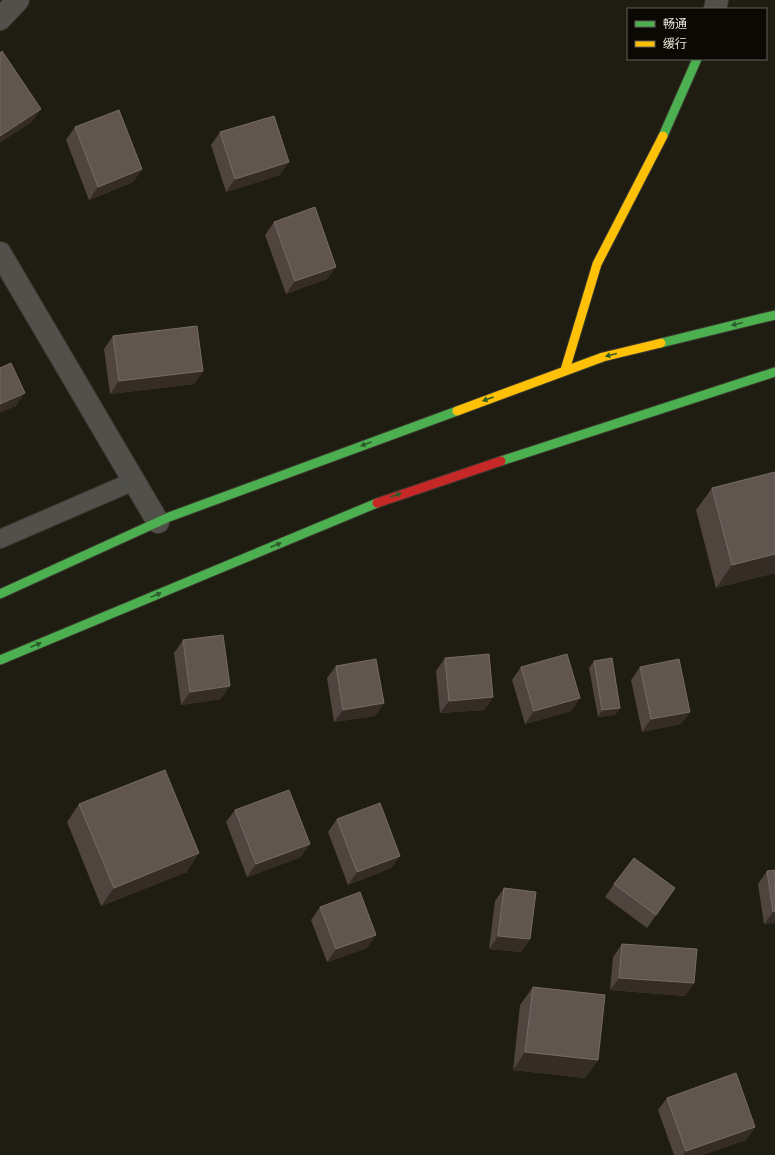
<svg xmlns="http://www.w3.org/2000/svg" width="775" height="1155" font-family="'PT Sans Narrow','Noto Sans SC',sans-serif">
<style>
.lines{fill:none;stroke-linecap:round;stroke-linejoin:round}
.lane-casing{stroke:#3a372e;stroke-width:20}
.street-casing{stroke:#3a372e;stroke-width:24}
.fast-casing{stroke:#3a372e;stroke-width:11}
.slow-casing{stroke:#3a372e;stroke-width:11}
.jam-casing{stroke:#3a372e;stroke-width:11}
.lane{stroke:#51504b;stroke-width:18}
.street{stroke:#51504b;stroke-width:22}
.fast{stroke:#4caf50;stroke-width:9}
.slow{stroke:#ffc107;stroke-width:9}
.jam{stroke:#c62828;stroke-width:9}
.wall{fill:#50443f}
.shaded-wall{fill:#352d25}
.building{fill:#60554f;stroke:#766c65}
.oneway{fill:#2c5c2a}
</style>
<rect width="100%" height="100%" fill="#1f1c11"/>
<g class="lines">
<defs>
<path id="lane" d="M0 539 134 481"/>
<path id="street" d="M715 9 717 0
M0 19 18 0
M0 253 158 522"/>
<path id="fast" d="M663 136 697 59
M661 343 775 315
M501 461 775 372
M0 594 169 517 457 411
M0 660 377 503"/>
<path id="slow" d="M565 370 597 264 663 136
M457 411 603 357 661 343"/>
<path id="jam" d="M377 503 501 461"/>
</defs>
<use href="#lane" class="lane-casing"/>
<use href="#street" class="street-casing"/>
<use href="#fast" class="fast-casing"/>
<use href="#slow" class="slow-casing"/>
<use href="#jam" class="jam-casing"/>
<use href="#lane" class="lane"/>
<use href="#street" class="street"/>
<use href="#fast" class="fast"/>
<use href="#slow" class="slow"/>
<use href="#jam" class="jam"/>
</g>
<path class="wall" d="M75 127 142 169 133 182 89 200 66 140Z
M220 132 280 175 226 192 211 145Z
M274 222 336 267 327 279 286 294 265 235Z
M113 336 203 371 194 384 110 394 104 349Z
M775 472V573L716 588 696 510 712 488Z
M183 640 221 699 181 705 174 653Z
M445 658 493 697 484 710 440 713 436 671Z
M594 661 620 708 615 715 598 717 589 668Z
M336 666 384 703 375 716 334 722 327 678Z
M521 667 580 698 571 711 525 724 512 680Z
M640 667 690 712 681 724 642 732 631 680Z
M79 804 187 872 101 906 67 822Z
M235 810 301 857 247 877 226 822Z
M337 819 400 856 391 868 348 885 328 832Z
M767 871 775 923 764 924 758 884Z
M614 884 666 901 647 928 605 897Z
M504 888 530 939 521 952 489 949 495 901Z
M320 907 367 948 327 962 311 920Z
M622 944 694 983 685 996 610 990 613 957Z
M533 987 598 1060 585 1078 513 1070 520 1005Z
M667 1098 755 1127 746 1140 702 1155H674L658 1110Z"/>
<path class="shaded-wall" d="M41 109 32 122 0 143V136Z
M289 162 280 175 226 192 235 179Z
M142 169 133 182 89 200 98 187Z
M336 267 327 279 286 294 295 281Z
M203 371 194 384 110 394 119 381Z
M25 393 16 406 0 413V404Z
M775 554V573L716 588 732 565Z
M230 686 221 699 181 705 190 692Z
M493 697 484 710 440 713 449 701Z
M580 698 571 711 525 724 534 711Z
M384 703 375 716 334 722 343 710Z
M620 708 615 715 598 717 602 710Z
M690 712 681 724 642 732 651 719Z
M310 844 301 857 247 877 256 864Z
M199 853 187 872 101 906 114 888Z
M400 856 391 868 348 885 357 872Z
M775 911V923L764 924 773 912Z
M376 935 367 948 327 962 336 949Z
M498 936 530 939 521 952 489 949Z
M619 978 694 983 685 996 610 990Z
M525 1052 598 1060 585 1078 513 1070Z
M755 1127 746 1140 702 1155H683L686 1151Z"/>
<path class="building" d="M2 51 41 109 0 136V53Z
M119 110 142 169 98 187 75 127Z
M274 116 289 162 235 179 220 132Z
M315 207 336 267 295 281 274 222Z
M197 326 203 371 119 381 113 336Z
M11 363 25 393 0 404V368Z
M775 472V554L732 565 712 488Z
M223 635 230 686 190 692 183 640Z
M489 654 493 697 449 701 445 658Z
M567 654 580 698 534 711 521 667Z
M612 658 620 708 602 710 594 661Z
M376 659 384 703 343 710 336 666Z
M679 659 690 712 651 719 640 667Z
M165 770 199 853 114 888 79 804Z
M289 790 310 844 256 864 235 810Z
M380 803 400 856 357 872 337 819Z
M634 858 675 888 656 915 614 884Z
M775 870V911L773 912 767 871Z
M504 888 536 892 530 939 498 936Z
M360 892 376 935 336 949 320 907Z
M622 944 697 949 694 983 619 978Z
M533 987 605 995 598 1060 525 1052Z
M736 1073 755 1127 686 1151 667 1098Z"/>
<defs><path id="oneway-solid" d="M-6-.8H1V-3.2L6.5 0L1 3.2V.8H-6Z"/></defs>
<g class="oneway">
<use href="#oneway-solid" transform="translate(737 324) rotate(166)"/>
<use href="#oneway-solid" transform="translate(611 355) rotate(166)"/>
<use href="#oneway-solid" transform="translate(488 399) rotate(160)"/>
<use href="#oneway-solid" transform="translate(366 444) rotate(160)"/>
<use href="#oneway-solid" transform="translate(396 495) rotate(-19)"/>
<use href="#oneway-solid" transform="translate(276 545) rotate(-23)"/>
<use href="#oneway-solid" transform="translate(156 595) rotate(-23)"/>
<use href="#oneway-solid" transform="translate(36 645) rotate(-23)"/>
</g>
<rect x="627" y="8" width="140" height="52" fill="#0b0903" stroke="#646159"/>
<rect x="635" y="21" width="20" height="6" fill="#4caf50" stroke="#646159"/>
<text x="663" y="28" font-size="12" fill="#e9e5d9">畅通</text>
<rect x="635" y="41" width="20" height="6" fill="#ffc107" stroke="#646159"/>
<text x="663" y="48" font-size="12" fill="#e9e5d9">缓行</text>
</svg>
